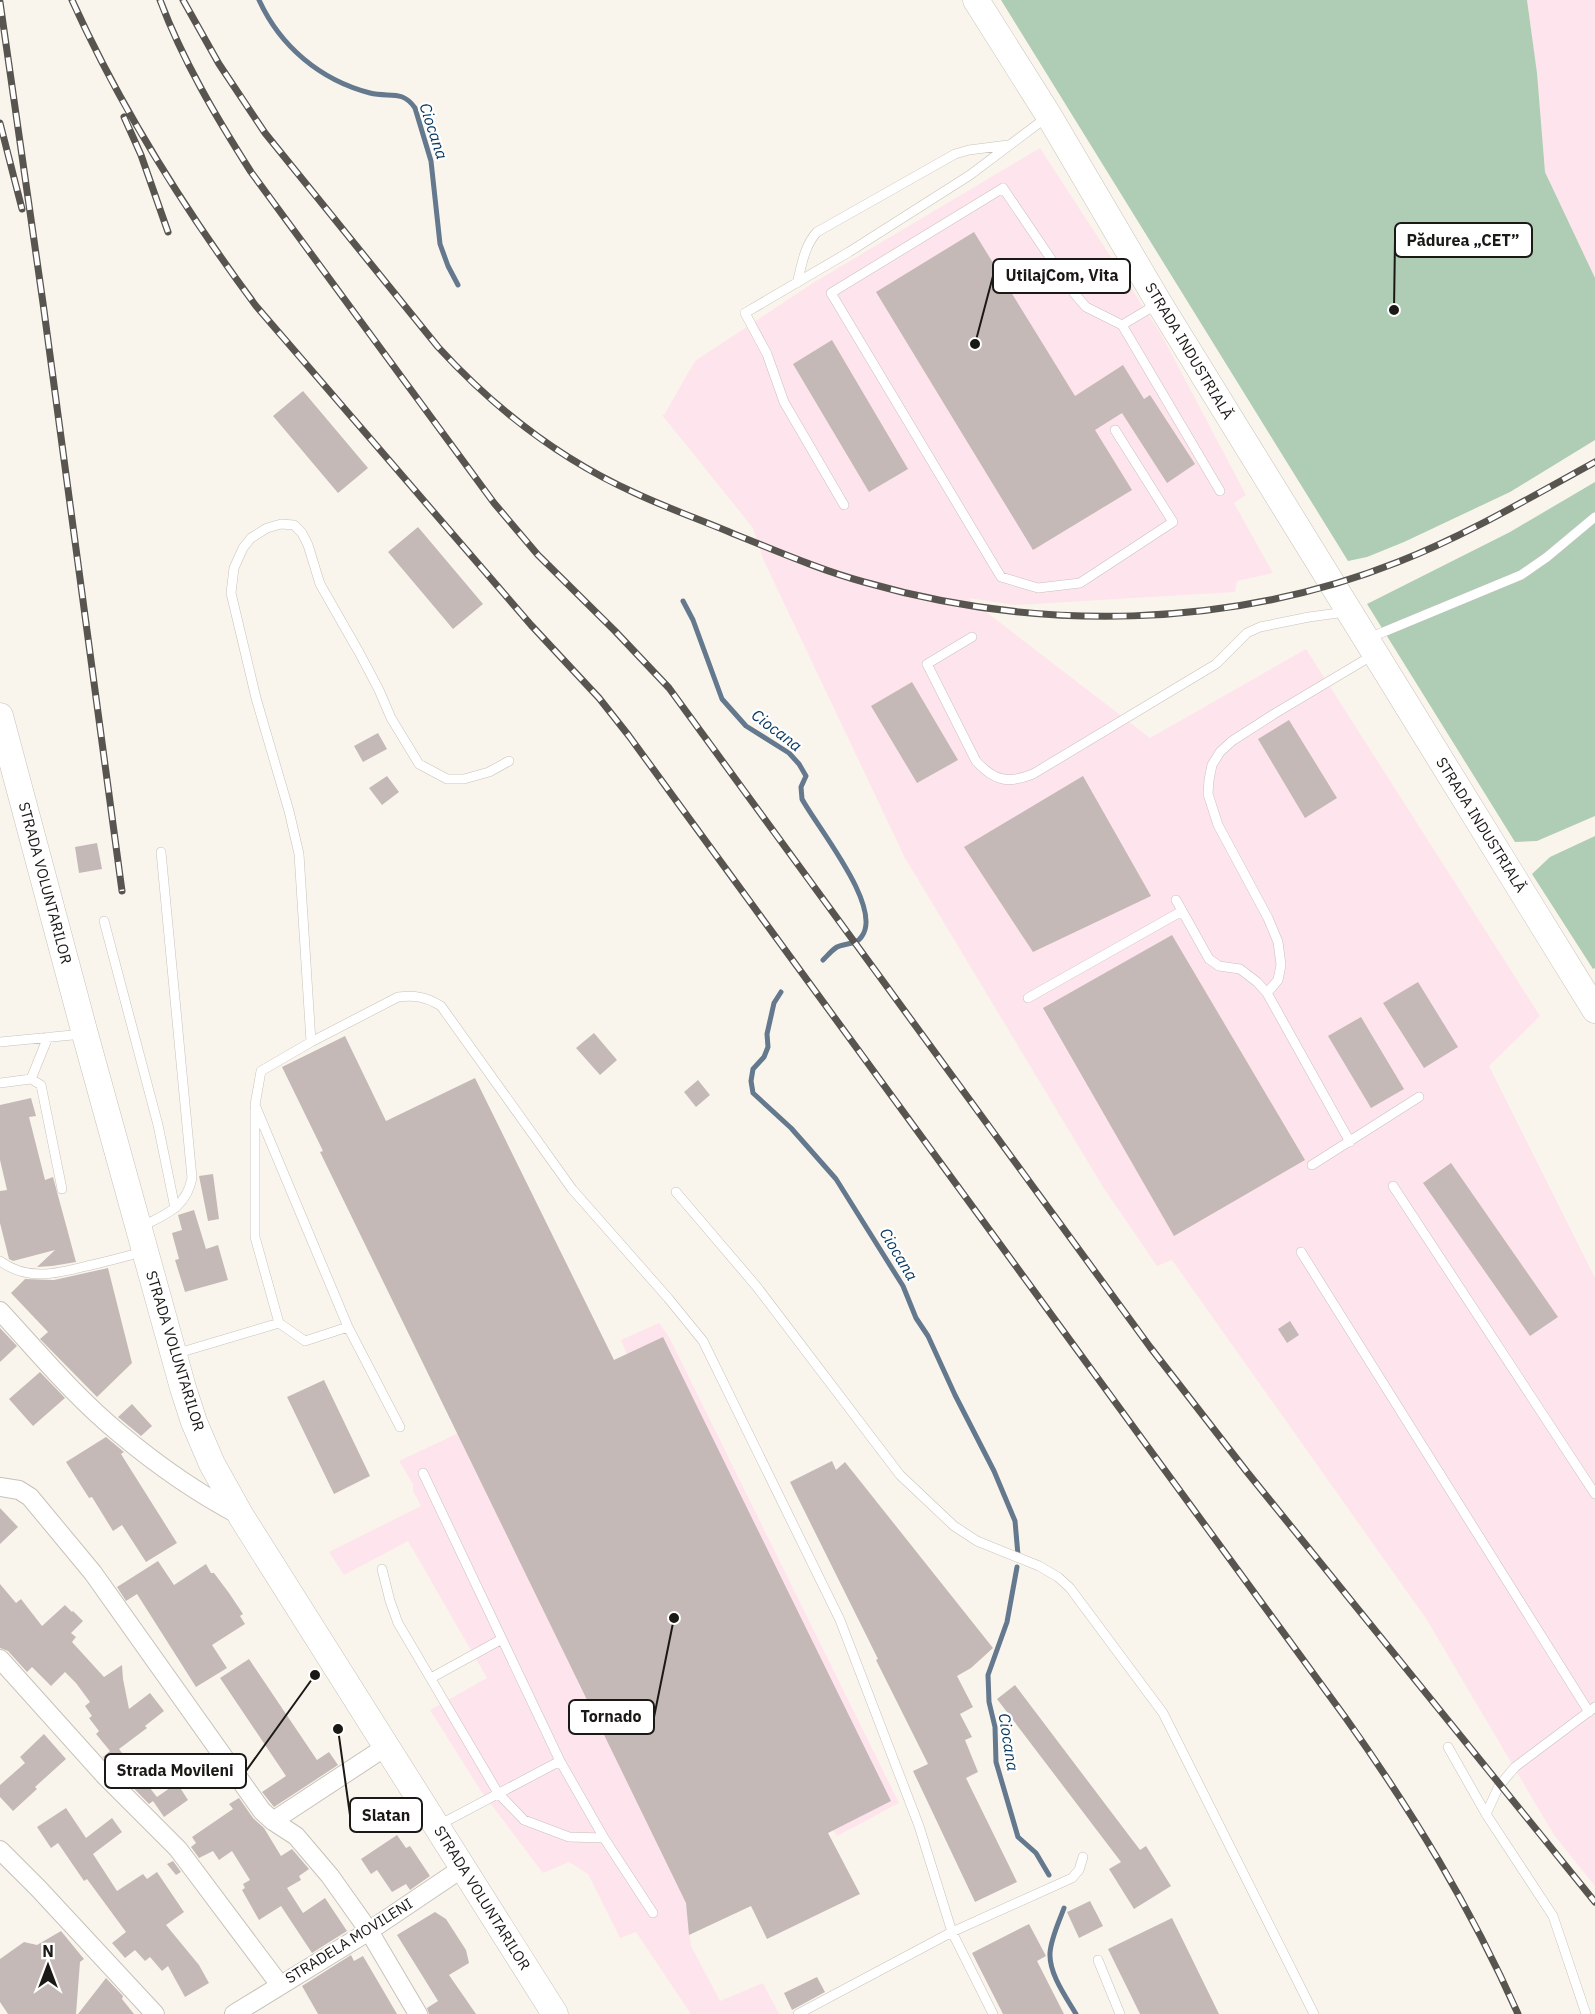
<svg xmlns="http://www.w3.org/2000/svg" width="1595" height="2014" font-family="'IBM Plex Sans',sans-serif">
<style>
.industrial{fill:#fee4ec}
.green{fill:#afccb5}
.lines{fill:none;stroke-linecap:round;stroke-linejoin:round}
.stream{stroke:#64788e;stroke-width:5}
.building{fill:#c4b9b6}
.lane-casing{stroke:#c7c2b9;stroke-width:10}
.street-casing{stroke:#c7c2b9;stroke-width:20}
.secondary-casing{stroke:#c7c2b9;stroke-width:27}
.lane{stroke:#fff;stroke-width:9}
.street{stroke:#fff;stroke-width:18}
.secondary{stroke:#fff;stroke-width:26}
.rail-casing{stroke:#585550;stroke-width:7}
.rail{stroke:#fff;stroke-width:4.5;stroke-dasharray:14;stroke-linecap:butt}
.labels{text-anchor:middle;stroke-width:4.5;stroke-linejoin:round;paint-order:stroke}
.street-label{font-size:15px;fill:#1b1916;stroke:#fff}
.water-label{font-size:16px;font-style:italic;fill:#073861;stroke:#fff}
.leader{fill:none;stroke:#1b1916;stroke-width:2}
.callout-dot{fill:#1b1916;stroke:#fff;stroke-width:2}
.callout{fill:#fff;stroke:#1b1916;stroke-width:2}
.callout-label{font-size:16px;text-anchor:middle;font-weight:bold;fill:#1b1916}
</style>
<rect width="100%" height="100%" fill="#faf5ec"/>
<path class="industrial" d="M1527 0H1595V278L1545 172 1537 73Z
M1040 148 1161 334 1246 495 1234 503 1273 573 1237 581 1235 592 1015 605 968 598 1150 738 1306 649 1540 1016 1489 1066 1595 1278V1886L1554 1835 1427 1620 1172 1260 1157 1266 1103 1187 905 858 764 561 753 528 662 415H664L695 361 813 283Z
M659 1323 669 1337 899 1803 837 1836 833 1830 686 1903 691 1946 720 2001 763 1983 779 2014H691L636 1932 620 1938 588 1874 569 1862 543 1873 481 1791 430 1710 487 1678 408 1541 344 1575 329 1552 421 1506 413 1491V1484L399 1461 627 1354 621 1340Z"/>
<path class="green" d="M1001 0H1527L1537 73 1545 172 1595 278V440L1510 492 1404 542 1367 557 1348 561Z
M1595 482V816L1537 841 1515 842 1367 604 1510 532Z
M1595 836V968L1593 969 1532 874 1550 857Z"/>
<g class="lines">
<path class="stream" d="M259 0C280 46 320 80 370 93 389 98 402 89 415 108L431 161 440 244 448 266 458 285
M683 601 693 620 722 699 746 726 789 753 799 764 806 776 801 787 802 799C817 827 883 907 862 936 857 945 845 943 837 947 832 950 827 956 823 960
M781 992 774 1003 767 1034 768 1047 764 1057 753 1069 751 1081 753 1093 791 1128 836 1179 903 1286 916 1318 928 1336 955 1395 994 1471 1015 1521 1018 1555
M1017 1567 1007 1622 988 1675 989 1702 995 1727 996 1762 1018 1837 1036 1853 1049 1875
M1064 1908C1059 1922 1051 1938 1050 1953 1049 1974 1066 1997 1076 2014"/>
</g>
<path class="building" d="M974 232 1075 396 1123 365 1144 399 1150 395 1195 464 1167 483 1122 413 1095 430 1132 490 1033 550 876 292Z
M832 340 908 469 869 492 793 364Z
M303 391 368 468 338 493 273 416Z
M418 527 483 604 453 629 388 552Z
M912 682 958 760 917 783 871 706Z
M1289 720 1337 798 1305 818 1258 739Z
M378 733 387 749 363 762 354 746Z
M387 776 399 792 382 805 369 788Z
M1083 776 1151 896 1033 952 964 847Z
M97 843 102 869 79 873 75 847Z
M1172 935 1305 1160 1174 1236 1043 1008Z
M1418 982 1458 1047 1424 1068 1383 1003Z
M1361 1017 1404 1089 1371 1108 1328 1036Z
M594 1033 617 1060 600 1075 576 1048Z
M345 1036 386 1121 475 1078 614 1360 663 1337 891 1801 828 1833 860 1894 767 1939 751 1906 689 1935 686 1903 320 1152 323 1151 282 1067Z
M698 1080 710 1095 696 1107 684 1092Z
M31 1098 36 1116 29 1117 45 1180 53 1177 76 1262 52 1266 37 1267 55 1250 13 1261 9 1259 0 1223V1191L7 1190 0 1160V1105Z
M1451 1163 1558 1317 1530 1336 1423 1183Z
M213 1174 219 1219 208 1221 199 1176Z
M194 1210 206 1249 218 1245 228 1280 185 1292 175 1260 179 1259 172 1233 182 1230 178 1215Z
M108 1268 132 1363 97 1397 40 1339 48 1332 11 1293 25 1279 54 1280Z
M1290 1321 1299 1335 1287 1343 1278 1329Z
M0 1328 17 1346 0 1362Z
M40 1372 65 1398 33 1426 9 1399Z
M324 1380 370 1476 334 1494 287 1397Z
M132 1404 152 1426 141 1436 118 1417Z
M106 1437 124 1452 121 1454 177 1543 146 1562 122 1525 113 1531 92 1497 89 1498 66 1462Z
M832 1461 836 1470 845 1462 993 1648 971 1668 957 1676 973 1707 960 1714 972 1737 965 1740 978 1772 966 1778 1017 1882 975 1902 913 1771 928 1764 876 1660 878 1659 790 1482Z
M0 1508 18 1527 0 1544Z
M158 1561 174 1585 206 1564 211 1573H214L229 1593 243 1614 240 1616 245 1624 212 1645 227 1668 196 1687 137 1594 126 1601 117 1587Z
M0 1584 16 1603 21 1599 42 1626 65 1605 72 1612 73 1611 83 1621 71 1633 76 1637 72 1642 104 1677 122 1665 123 1679 129 1709 150 1693 164 1711 145 1726 147 1728 119 1749 157 1797 177 1783 188 1800 164 1817 153 1801 149 1804 103 1757 110 1751 96 1734 99 1731 89 1718 92 1716 85 1706 90 1702 76 1683 65 1672 51 1686 32 1667 27 1672 8 1651 0 1648Z
M249 1659 317 1760 329 1752 338 1765 274 1807 262 1792 286 1776 220 1678Z
M1015 1685 1140 1850 1146 1846 1171 1886 1134 1909 1109 1869 1121 1862 997 1699Z
M44 1734 66 1759 35 1787 37 1789 13 1811 0 1797V1785L25 1763 20 1757Z
M239 1798 253 1818 264 1828 281 1856 292 1849 309 1869 299 1876 301 1880 287 1888 303 1913 325 1898 347 1931 312 1953 281 1906 259 1920 242 1890 245 1888 243 1884 250 1880 232 1851 219 1860 213 1851 199 1858 191 1847 196 1843 192 1837 233 1809 229 1804Z
M66 1808 86 1838 112 1818 122 1832 93 1854 117 1891 143 1874 147 1879 157 1872 184 1912 166 1925 199 1965 209 1983 185 1997 168 1966 162 1971 150 1957 145 1961 135 1950 125 1958 112 1943 126 1932 87 1879 84 1881 58 1843 51 1848 37 1827Z
M397 1835 406 1848 410 1846 430 1876 410 1890 406 1884 392 1892 377 1870 371 1874 361 1859Z
M173 1861 181 1872 176 1875 167 1864Z
M1090 1901 1103 1926 1079 1938 1067 1912Z
M435 1912 446 1919 466 1950 469 1963 449 1975 476 2014H429L427 2008 438 2001 397 1935Z
M1172 1918 1219 2014H1140L1108 1949Z
M1029 1924 1046 1956 1037 1961 1064 2014H1003L972 1953Z
M61 1931 84 1959 80 1962 76 2014H8L0 2002V1959L24 1942 37 1945Z
M351 1955 354 1961 363 1956 397 2014H318L302 1986Z
M817 1977 825 1992 792 2010 784 1993Z
M106 1978 123 1996 122 1999 134 2014H78Z"/>
<g class="lines">
<defs>
<path id="lane" d="M797 283C802 265 804 246 817 232L955 154 969 150 1008 145
M1122 325 1220 491
M1115 430 1173 522 1080 583 1038 588 1001 577 831 293 1003 188 1074 293 1086 307 1122 325 1159 303
M844 505 784 402 767 354 745 313 849 252 970 175 1047 117
M972 637 927 664 976 761C994 781 1008 784 1033 774L1216 664 1247 633 1260 627 1309 617 1346 612
M1369 638 1521 575 1547 557 1595 517
M1176 900 1209 959 1219 966 1240 969 1257 982 1267 993 1350 1142
M104 921 158 1125 175 1208
M1267 993 1278 980 1281 965 1278 942 1268 918 1218 825 1208 794 1209 780 1212 765 1220 752 1232 741 1274 714 1373 655
M1028 998 1182 911
M0 1042 83 1034
M311 1042 299 854 289 811 256 698 231 593 234 568 243 548 251 538 267 528 281 524 294 525 302 533 308 545 320 584 360 654 379 690 391 718 419 764 447 779H464L489 772 509 761
M31 1079 48 1037
M0 1083 31 1079 41 1085 62 1189
M1312 1165 1419 1097
M1393 1186 1595 1494
M676 1192 757 1287 900 1475 954 1526 977 1541 1039 1566 1058 1577 1070 1588 1163 1713 1314 2014
M141 1227C166 1214 186 1208 192 1178L161 852
M1301 1252 1589 1712
M0 1261C27 1281 56 1274 87 1266 105 1262 124 1257 142 1252
M279 1323 305 1341 348 1327
M175 1354 279 1323 255 1237V1109
M400 1427 348 1327 255 1105 261 1071 311 1042 398 997C416 995 426 997 441 1006L572 1189 668 1298 703 1341 840 1620 919 1826 952 1932 993 2014
M423 1473 560 1761 604 1838 653 1913
M382 1569 390 1601 398 1623 498 1793 524 1820 569 1837 604 1838
M431 1678 502 1639
M1448 1747 1486 1814 1553 1916 1586 2014
M1486 1814 1499 1786 1515 1767 1595 1707
M439 1825 560 1761
M1098 1960 1120 2014
M798 2014 952 1932 1072 1878 1079 1870 1083 1857"/>
<path id="street" d="M0 1311C39 1353 75 1397 119 1433 157 1465 197 1493 241 1516
M0 1487 19 1490 30 1497 93 1573 262 1811 273 1821 296 1836 330 1876 369 1931 418 2014
M0 1659 106 1777 178 1849 280 1985
M273 1821 387 1746
M0 1850 38 1888 155 2014
M234 2014 369 1931 464 1867"/>
<path id="secondary" d="M976 0 1049 116 1159 303 1595 1010
M0 716 85 1034 183 1388 194 1422 212 1464 241 1516 555 2014"/>
</defs>
<use href="#lane" class="lane-casing"/>
<use href="#street" class="street-casing"/>
<use href="#secondary" class="secondary-casing"/>
<use href="#lane" class="lane"/>
<use href="#street" class="street"/>
<use href="#secondary" class="secondary"/>
<defs>
<path id="rail" d="M72 0C121 109 185 210 256 306L531 625 599 698 629 736 1345 1717C1413 1813 1470 1906 1518 2014
M160 0C183 61 216 117 251 172L494 503 538 555 615 631 669 688 1150 1347 1247 1472 1595 1902
M183 0 219 64 265 133 438 347C494 408 559 459 635 493 667 508 701 520 734 534 777 551 820 570 864 582 1038 632 1229 629 1398 562 1465 536 1531 497 1595 462
M0 2 43 303 122 891
M124 117 141 155 168 232
M0 123 22 209"/>
</defs>
<use href="#rail" class="rail-casing"/>
<use href="#rail" class="rail"/>
</g>
<g class="labels">
<g class="street-label">
<text transform="translate(1189 351) rotate(59)" y="5">STRADA INDUSTRIALĂ</text>
<text transform="translate(1481 825) rotate(58)" y="5">STRADA INDUSTRIALĂ</text>
<text transform="translate(45 883) rotate(75)" y="5">STRADA VOLUNTARILOR</text>
<text transform="translate(175 1351) rotate(73)" y="5">STRADA VOLUNTARILOR</text>
<text transform="translate(482 1898) rotate(58)" y="5">STRADA VOLUNTARILOR</text>
<text transform="translate(349 1941) rotate(-32)" y="5">STRADELA MOVILENI</text>
</g>
<g class="water-label">
<text transform="translate(434 131) rotate(72)" y="6">Ciocana</text>
<text transform="translate(777 730) rotate(37)" y="6">Ciocana</text>
<text transform="translate(899 1254) rotate(59)" y="6">Ciocana</text>
<text transform="translate(1009 1742) rotate(81)" y="6">Ciocana</text>
</g>
</g>
<path class="leader" d="M1394 310L1395 240M975 344L993 276M674 1618L654 1717M315 1675L246 1771M338 1729L350 1815"/>
<g class="callout-dot">
<circle cx="1394" cy="310" r="6"/>
<circle cx="975" cy="344" r="6"/>
<circle cx="674" cy="1618" r="6"/>
<circle cx="315" cy="1675" r="6"/>
<circle cx="338" cy="1729" r="6"/>
</g>
<g class="callout">
<rect x="1395" y="223" width="137" height="34" rx="6"/>
<rect x="993" y="259" width="137" height="34" rx="6"/>
<rect x="569" y="1700" width="85" height="34" rx="6"/>
<rect x="105" y="1754" width="141" height="34" rx="6"/>
<rect x="350" y="1798" width="72" height="34" rx="6"/>
</g>
<g class="callout-label">
<text x="1463" y="246">Pădurea „CET”</text>
<text x="1062" y="281">UtilajCom, Vita</text>
<text x="611" y="1722">Tornado</text>
<text x="175" y="1776">Strada Movileni</text>
<text x="386" y="1821">Slatan</text>
</g>
<g transform="translate(48 1966)" stroke="#ffffff" stroke-width="4.5" paint-order="stroke">
<path d="M0-4.5L10 22L0 15L-10 22Z" fill="#1b1916"/>
<text y="-9" font-size="16" font-weight="bold" text-anchor="middle" fill="#1b1916">N</text>
</g>
</svg>
